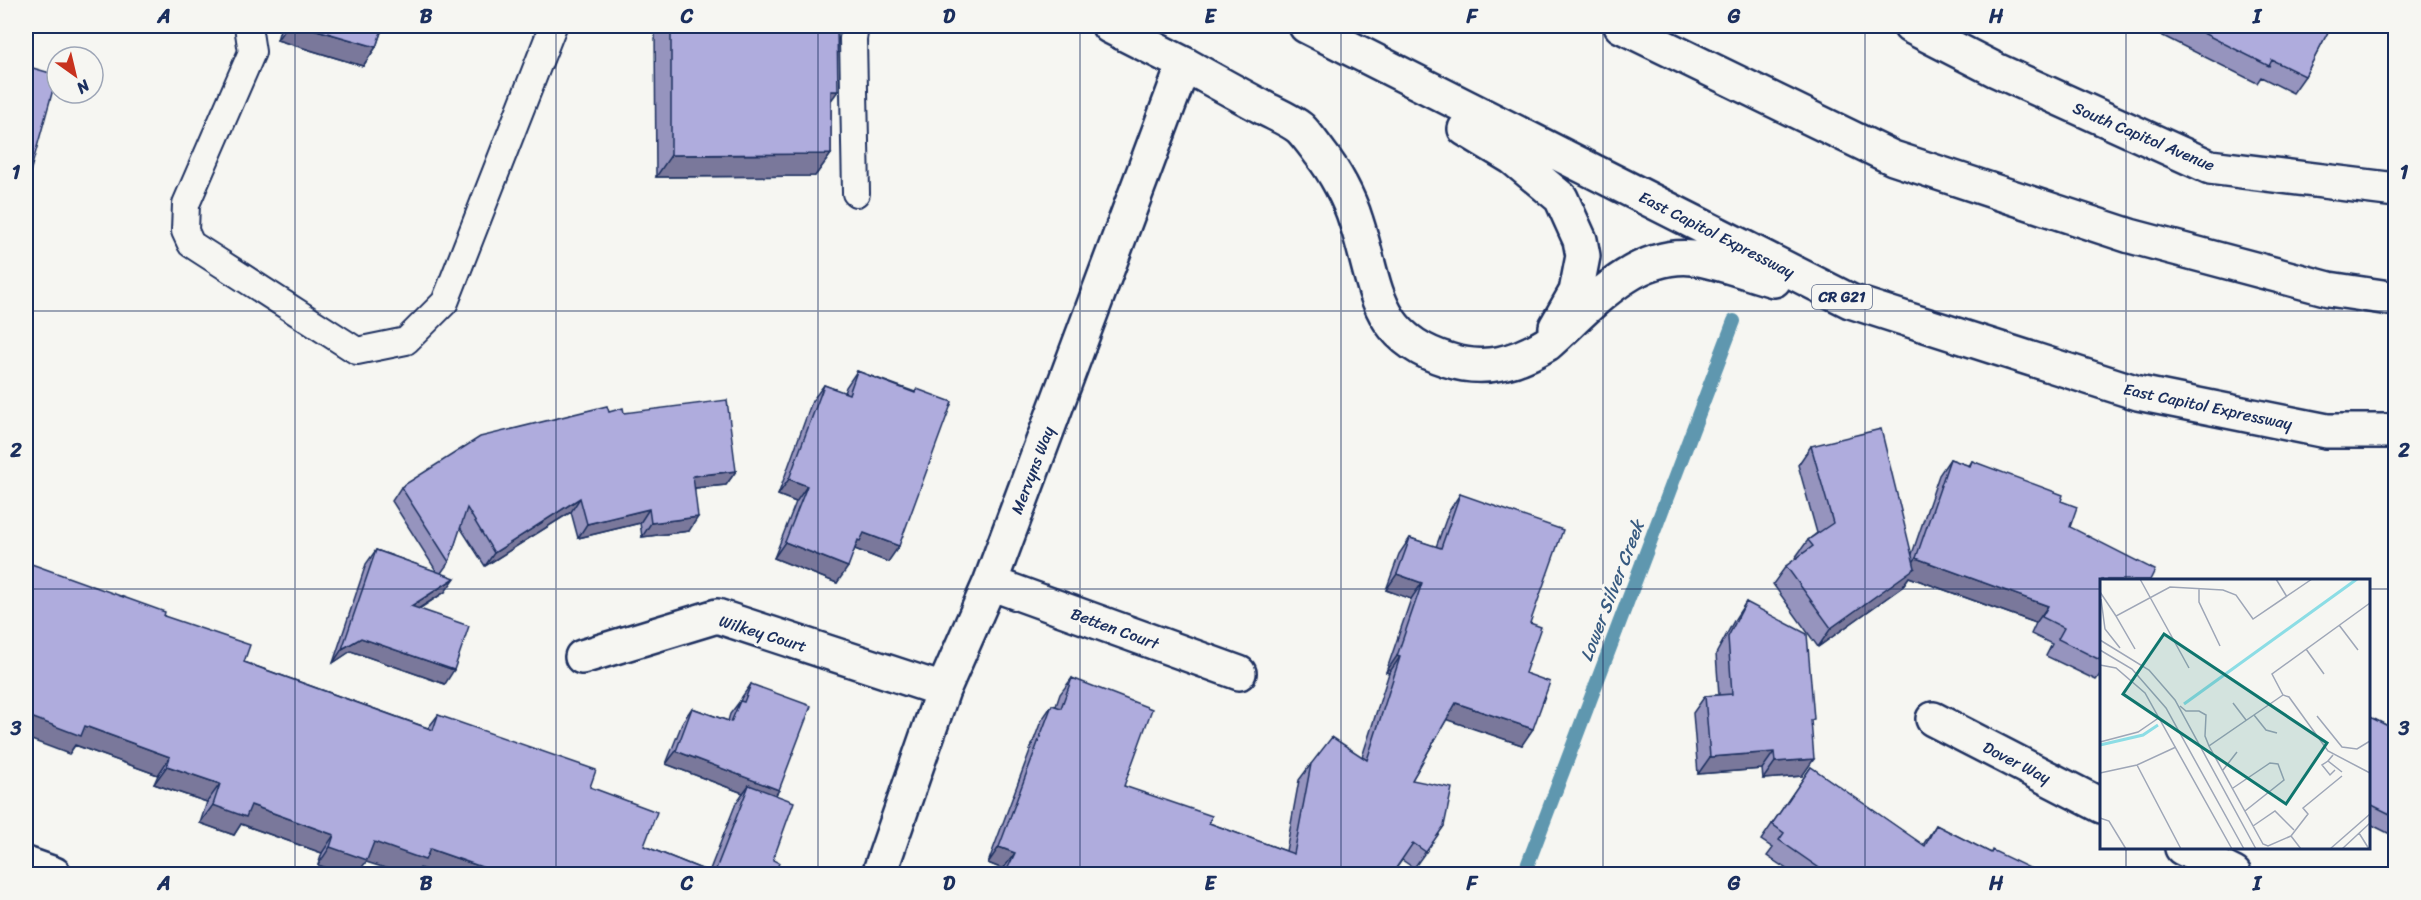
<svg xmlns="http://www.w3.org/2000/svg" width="2421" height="900" font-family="Sriracha,sans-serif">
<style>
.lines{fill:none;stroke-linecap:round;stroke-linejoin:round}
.stream{stroke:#5f97af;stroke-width:14}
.lane-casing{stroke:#1b2f5e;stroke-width:30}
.street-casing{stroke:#1b2f5e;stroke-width:38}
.highway-casing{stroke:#1b2f5e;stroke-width:38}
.lane{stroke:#f6f6f2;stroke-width:26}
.street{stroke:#f6f6f2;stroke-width:33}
.highway{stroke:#f6f6f2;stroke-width:33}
.wall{fill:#9694be;stroke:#1b2f5e;stroke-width:1.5}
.shaded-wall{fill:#7a789b;stroke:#1b2f5e;stroke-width:1.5}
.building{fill:#afacdd;stroke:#1b2f5e;stroke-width:1.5}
.grid{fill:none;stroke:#1b2f5e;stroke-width:1.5;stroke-opacity:0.55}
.labels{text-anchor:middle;stroke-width:6;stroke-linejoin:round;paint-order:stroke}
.shield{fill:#f6f6f2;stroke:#5d6b8a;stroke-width:1.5}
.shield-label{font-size:15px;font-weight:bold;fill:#1b2f5e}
.street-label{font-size:16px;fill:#1b2f5e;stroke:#f6f6f2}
.water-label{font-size:18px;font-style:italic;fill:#375a80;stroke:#f6f6f2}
.inset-river{fill:none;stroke:#8cdde5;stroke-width:3}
.inset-road{fill:none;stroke:#9ea6b7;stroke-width:1.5}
.view{fill:#0f766e;fill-opacity:0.15;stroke:#0f766e;stroke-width:3}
.inset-edge{fill:none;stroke:#1b2f5e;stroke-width:3}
.neatline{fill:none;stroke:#1b2f5e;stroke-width:2}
.grid-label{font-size:20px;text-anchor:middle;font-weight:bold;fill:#1b2f5e}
</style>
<rect width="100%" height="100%" fill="#f6f6f2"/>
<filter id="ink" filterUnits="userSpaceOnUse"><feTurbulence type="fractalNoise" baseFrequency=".0167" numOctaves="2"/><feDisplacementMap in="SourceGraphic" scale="12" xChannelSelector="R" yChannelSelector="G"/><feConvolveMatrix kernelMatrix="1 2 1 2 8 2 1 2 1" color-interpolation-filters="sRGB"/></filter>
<g filter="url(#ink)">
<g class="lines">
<path class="stream" d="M1524 874 1734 321"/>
<defs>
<path id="lane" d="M248 26 252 52 186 204 185 231 191 244 357 351 406 341 445 302 553 26
M855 26 853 39 856 193"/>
<path id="street" d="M1910 26 1996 70 2210 167 2396 190
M990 583 1239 673
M582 657 717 616 943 690
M1933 719 2102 806
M2182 848 2234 874
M26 864 54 874
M879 874 943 690 990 583 1184 64 1109 26"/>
<path id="highway" d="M1306 26 1850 301 2138 393 2327 431H2396
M1621 26 1893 158 2130 236 2329 289 2396 299
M1184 64C1211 79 1238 94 1264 108 1275 114 1290 120 1300 128 1307 135 1314 145 1320 153 1335 172 1349 198 1356 221 1377 284 1372 337 1448 360 1484 372 1516 363 1547 344 1589 307 1633 252 1693 258 1715 260 1751 274 1774 280
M1465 129 1513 158 1561 198 1580 240 1583 256 1576 292 1556 327"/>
</defs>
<use href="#lane" class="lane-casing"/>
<use href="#street" class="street-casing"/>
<use href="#highway" class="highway-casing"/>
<use href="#lane" class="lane"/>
<use href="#street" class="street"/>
<use href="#highway" class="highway"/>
</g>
<path class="wall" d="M281 26H383L376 47 363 66 277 40Z
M655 26H784V27L831 101V154L815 176 656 177Z
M2143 26H2331L2305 76 2293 93 2261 77 2257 83Z
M857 371 915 392 917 389 888 562 855 549 837 583 774 558 796 502 778 495 812 401 824 385 844 393 846 387Z
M609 412 624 413 736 471 726 485 695 488 689 531 642 537 640 523 578 538 571 512 485 566 460 527 449 562 441 573 445 592 419 609 445 684 351 651 333 663 366 564 376 550 437 572 392 501 401 487Z
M1811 446 1912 554 1939 475 1950 459 1969 466 1972 461 2061 501 2070 527 2102 580V672L2096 680 2046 656 2052 644 2031 634 2036 623 1909 577 1902 587 1818 647 1773 584 1786 566 1796 559 1795 558 1808 540 1817 533 1798 465Z
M1460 494 1530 623 1525 673 1522 745 1447 719 1412 780 1444 826 1414 868 1402 860 1392 874H1001L1003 869 988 863 1041 721 1052 705 1056 706 1060 694 1072 678 1124 786 1209 823 1286 851 1299 780 1311 764 1362 757 1389 673 1386 672 1411 599 1386 590 1399 554 1410 538 1436 547 1449 511Z
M1746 602 1811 724 1802 776 1763 779 1762 769 1698 774 1693 713 1705 696 1719 695 1716 654 1735 619Z
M164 616 244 662 428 728 438 715 590 787 644 846 709 872 736 803 743 793 666 764 683 721 692 708 728 721 730 714 740 701 742 697 751 684 775 795 773 860 775 874H439L420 868 366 862 318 865 322 853 241 824 234 835 200 823 207 802 154 784 158 775 75 745 69 754Z
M2368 716 2396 730V837L2368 823Z
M1811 767 1923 845 1936 825 1991 853 2042 874H1794L1767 856 1773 848 1761 840Z"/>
<path class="shaded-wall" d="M287 26H303L376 47 363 66 277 40Z
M831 91H838L822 113Z
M831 154 815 176 656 177 671 155Z
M736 471 726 485 684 489 693 476Z
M789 479 807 486 796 502 778 495Z
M580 498 571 512 485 566 494 553Z
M649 509 640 523 578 538 587 524Z
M698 517 689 531 642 537 651 523Z
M864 533 899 546 888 562 855 549 858 540Z
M785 542 848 567 837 583 774 558Z
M1916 558 2048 606 2036 623 1909 577 1902 587 1818 647 1831 628 1904 575Z
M1397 574 1422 583 1411 599 1386 590Z
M455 578 445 592 402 619 411 606Z
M361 638 454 670 445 684 351 651 333 663 342 649Z
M1397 656 1400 657 1389 673 1386 672Z
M1456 703 1533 729 1522 745 1445 719Z
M31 717 85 726 170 757 158 775 75 745 69 754 26 738V725Z
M676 751 779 790 770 804 749 785 743 793 666 764Z
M1774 752 1762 769 1698 774 1710 757Z
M1814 759 1802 776 1763 779 1775 762Z
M167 766 220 784 207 802 154 784Z
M213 805H251L334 835 322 853 241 824 234 835 200 823Z
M374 842 430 849 502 874H439L420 868 415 874H404L366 862 357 874H345L318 865 330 847Z
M999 847 1015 853 1003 869 988 863Z"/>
<path class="building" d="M303 26H383L376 47Z
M671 26H784V27H837L838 91H831V154L671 155Z
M2189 26H2331L2305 76 2272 60 2269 66Z
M26 66 57 75 26 187Z
M857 371 915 393 917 389 952 402 899 546 864 533 860 541 858 540 848 567 785 542 807 486 789 479 824 385 849 394Z
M727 400 736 471 693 476 698 517 651 523 649 509 587 524 580 498 494 553 467 508 449 562 401 487 480 437 607 406 609 412 623 408 624 413Z
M1881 429 1915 568 1831 628 1786 566 1813 546 1808 540 1833 523 1811 446Z
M1950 459 1970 466 1972 461 2063 495 2061 501 2077 507 2070 527 2155 570 2150 580H2102V661L2058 639 2064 628 2042 617 2048 606 1916 558Z
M1460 494 1563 530 1530 623 1541 627 1525 673 1550 682 1533 729 1456 703 1412 780 1452 788 1444 826 1426 852 1413 843 1392 874H1094L1085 871 1084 874H1005L1015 853 999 847 1052 705 1061 708 1072 678 1152 709 1124 786 1212 816 1209 823 1294 854 1311 764 1332 737 1367 760 1400 657 1397 656 1422 583 1397 574 1410 538 1441 548Z
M376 550 455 578 411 606 469 626 454 670 361 638 342 649Z
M26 562 165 612 164 616 250 645 244 662 433 730 438 715 596 770 590 787 657 812 644 846 714 874 749 785 794 802 773 860 779 863 775 874H502L430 849 425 860 374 842 367 860 330 847 334 835 251 805 246 817 213 805 220 784 167 766 170 757 85 726 81 736 31 717 26 733Z
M1746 602 1807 634 1814 719 1811 720 1814 759 1775 762 1774 752 1710 757 1705 696 1732 694 1728 637Z
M751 684 811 706 779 790 676 751 692 708 731 722 740 701 744 702Z
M2368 716 2396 730V817L2368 803Z
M1811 767 1925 846 1936 825 1991 853 1992 850 2042 874H1828L1779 840 1784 833 1772 824Z"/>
</g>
<path class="grid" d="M295 26V874M556 26V874M818 26V874M1080 26V874M1341 26V874M1603 26V874M1865 26V874M2126 26V580M26 311H2396M26 589H2102M2368 589H2396M2126 848V874"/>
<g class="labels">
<rect class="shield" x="1812" y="285" width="60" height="24" rx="4.5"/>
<g class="shield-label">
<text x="1842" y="302">CR G21</text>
</g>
<g class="street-label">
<text transform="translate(2144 136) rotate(23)" y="6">South Capitol Avenue</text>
<text transform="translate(1717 234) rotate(27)" y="6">East Capitol Expressway</text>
<text transform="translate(2208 406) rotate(12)" y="6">East Capitol Expressway</text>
<text transform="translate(1032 470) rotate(-69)" y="6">Mervyns Way</text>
<text transform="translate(1115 628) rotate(20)" y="6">Betten Court</text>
<text transform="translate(763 633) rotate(17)" y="6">Wilkey Court</text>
<text transform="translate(2017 762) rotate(27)" y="6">Dover Way</text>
</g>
<g class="water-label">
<text transform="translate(1612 591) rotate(-69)" y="6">Lower Silver Creek</text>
</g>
</g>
<g transform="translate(2100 579)">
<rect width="270" height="270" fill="#f6f6f2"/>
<path class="inset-river" d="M84 125 257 0M0 166 43 156 58 146"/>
<path class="inset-road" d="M40 0 89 89M176 0 187 18M99 9V23L120 67M0 13 16 37M1 20 5 50 20 69M270 24 172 95 183 116 189 118 228 172 270 194M239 46 258 71M0 61 49 91 75 121 156 270M35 70 16 37 70 8 123 11 136 16 153 40 212 0M206 70 224 95M0 71 32 90 66 129 144 270M0 86 16 89 45 114 132 270M183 116 109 167 163 265 168 267 191 257 201 270M133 124 146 141M80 127 86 132H99L106 136 105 157 109 167M154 136 166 151 177 154M217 137 242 168 257 170 270 162M0 163 38 153 60 138M233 176 228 182 242 193M228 182 222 186 230 196 235 191M37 186 81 270M123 191 137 173M0 194 37 186 76 168M133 209 170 184 178 185 184 201 145 232M0 239 9 242 26 270M153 247 175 232 194 251M259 254 269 270M191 257 208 235 203 229 242 197M230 270 270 235M242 270 270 244"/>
<path class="view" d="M64 55 227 164 186 225 23 115Z"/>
<rect width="270" height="270" class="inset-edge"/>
</g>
<rect width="2421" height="900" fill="none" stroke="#f6f6f2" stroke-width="66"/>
<g transform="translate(75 75) rotate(146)"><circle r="28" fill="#f6f6f2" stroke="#9ea6b7" stroke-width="1.5"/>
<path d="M0-4.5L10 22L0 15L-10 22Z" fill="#c8321e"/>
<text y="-9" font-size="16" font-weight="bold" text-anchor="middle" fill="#1b2f5e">N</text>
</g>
<rect x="33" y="33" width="2355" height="834" class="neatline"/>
<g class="grid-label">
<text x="164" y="23">A</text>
<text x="426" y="23">B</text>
<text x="687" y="23">C</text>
<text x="949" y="23">D</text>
<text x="1210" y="23">E</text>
<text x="1472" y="23">F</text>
<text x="1734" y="23">G</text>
<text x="1996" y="23">H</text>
<text x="2257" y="23">I</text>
<text x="16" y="179">1</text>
<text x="2404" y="179">1</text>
<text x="16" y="457">2</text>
<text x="2404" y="457">2</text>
<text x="16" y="735">3</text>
<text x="2404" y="735">3</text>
<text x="164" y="890">A</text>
<text x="426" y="890">B</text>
<text x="687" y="890">C</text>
<text x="949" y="890">D</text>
<text x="1210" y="890">E</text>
<text x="1472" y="890">F</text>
<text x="1734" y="890">G</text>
<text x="1996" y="890">H</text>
<text x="2257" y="890">I</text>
</g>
</svg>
